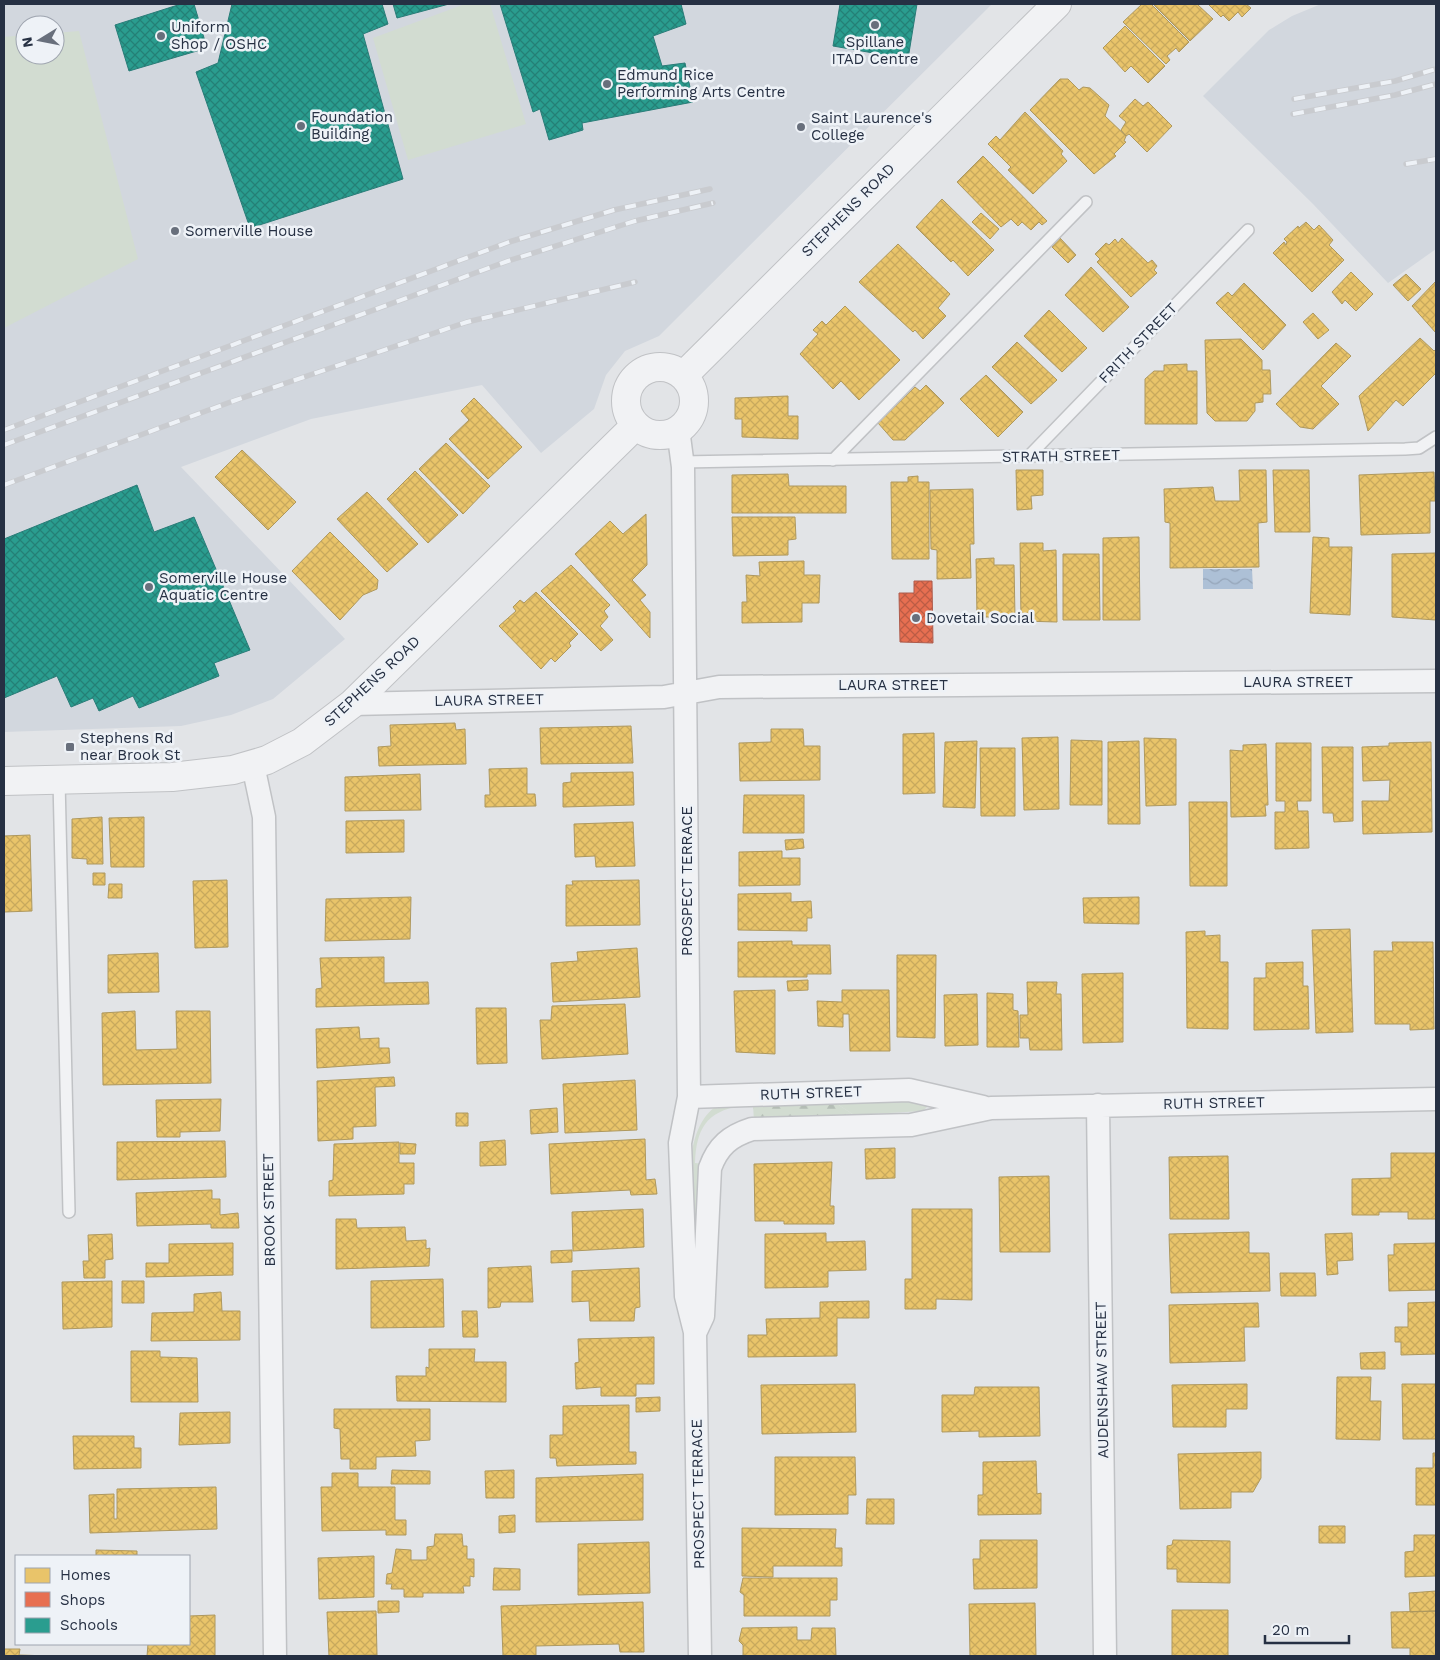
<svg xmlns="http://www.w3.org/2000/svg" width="1440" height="1660" font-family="'Work Sans',sans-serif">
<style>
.built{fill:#d2d7de;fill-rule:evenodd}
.grass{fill:#d2dcd1}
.forest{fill:url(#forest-firs)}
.water{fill:url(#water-waves)}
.homes{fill:url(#homes-cross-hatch);stroke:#ae985e}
.shops{fill:url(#shops-cross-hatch);stroke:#ad5c4d}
.schools{fill:url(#schools-cross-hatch);stroke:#297c78}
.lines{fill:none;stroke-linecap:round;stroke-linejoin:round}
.service-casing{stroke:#c0c2c5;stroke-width:14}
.minor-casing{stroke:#c0c2c5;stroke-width:25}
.tertiary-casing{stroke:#c0c2c5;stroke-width:30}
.service{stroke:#f1f2f4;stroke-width:11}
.minor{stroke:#f1f2f4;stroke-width:22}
.tertiary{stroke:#f1f2f4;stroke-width:28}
.rail-casing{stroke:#c9cbcf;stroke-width:5.5}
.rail{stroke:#eef2f7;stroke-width:4;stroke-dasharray:11;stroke-linecap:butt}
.poi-dot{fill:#686f7c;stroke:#eef2f7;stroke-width:2}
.labels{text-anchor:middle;stroke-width:5;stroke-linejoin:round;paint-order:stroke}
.poi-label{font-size:15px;fill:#263043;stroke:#eef2f7;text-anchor:start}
.street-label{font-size:15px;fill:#263043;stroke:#eef2f7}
</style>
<defs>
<pattern id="forest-firs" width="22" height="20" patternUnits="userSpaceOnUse" patternTransform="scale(1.25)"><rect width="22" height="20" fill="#d2dcd1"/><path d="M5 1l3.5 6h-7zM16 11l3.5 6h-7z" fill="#b4bdb5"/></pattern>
<pattern id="water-waves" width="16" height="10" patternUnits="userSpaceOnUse" patternTransform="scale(1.25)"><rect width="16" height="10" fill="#adc0d6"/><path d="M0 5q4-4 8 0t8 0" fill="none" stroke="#95a5b9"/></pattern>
<pattern id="homes-cross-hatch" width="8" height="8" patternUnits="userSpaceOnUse" patternTransform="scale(1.25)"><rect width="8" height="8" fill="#e9c46a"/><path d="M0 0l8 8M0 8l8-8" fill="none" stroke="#c8a95d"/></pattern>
<pattern id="shops-cross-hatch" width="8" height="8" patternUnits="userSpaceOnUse" patternTransform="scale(1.25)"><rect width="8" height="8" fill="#e76f51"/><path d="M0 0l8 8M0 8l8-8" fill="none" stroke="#bb5c45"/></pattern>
<pattern id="schools-cross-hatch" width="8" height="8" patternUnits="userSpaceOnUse" patternTransform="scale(1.25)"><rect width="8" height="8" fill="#2a9d8f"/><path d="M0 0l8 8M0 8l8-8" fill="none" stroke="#248076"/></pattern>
</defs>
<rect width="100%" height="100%" fill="#e2e4e7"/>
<path class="built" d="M4 4H992L659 336 625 351 606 375 594 409 541 453 482 385 311 419 181 467 345 639 273 699 231 715 181 726 4 732ZM25 25H55V55H25Z
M1321 4H1436V249L1388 283 1313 204 1203 96 1269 30 1292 16Z"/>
<path class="grass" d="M465 4H490L526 124 408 160 373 38Z
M79 31 138 259 4 328V37L25 35V55H55V33Z
M834 1102H924L927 1107 923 1111 854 1115Z
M721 1103 741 1106C706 1111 696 1130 695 1163L703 1164 697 1243 692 1240C691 1199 679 1126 721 1103Z"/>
<path class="forest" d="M834 1102 854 1115 754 1120 753 1106Z"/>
<path class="water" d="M1203 569H1252L1253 589H1203Z"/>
<path class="homes" d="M1142 4H1151L1189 42 1179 52 1176 48 1167 56 1170 60 1166 64 1123 22Z
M1153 4H1197L1213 19 1190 41Z
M1208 4H1246L1251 8 1242 17 1238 12 1229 21 1223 15 1221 17Z
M1125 26 1165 66 1148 83 1131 66 1125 72 1103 48Z
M1060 79H1068L1079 90 1083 87 1090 88 1109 105 1105 116 1126 136 1124 141 1126 142 1114 154 1116 156 1094 174 1030 110Z
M1135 99 1143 106 1148 102 1172 126 1147 152 1129 134 1126 136 1121 130 1126 122 1119 116Z
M1025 112 1063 151 1061 154 1067 161 1033 194 1008 170 1011 167 988 144 996 136 1000 140Z
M983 156 1047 221 1042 225 1039 222 1031 230 1022 222 1018 226 1011 219 1001 227 957 182Z
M942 199 994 250 968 276 953 260 951 262 916 227Z
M981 213 999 229 990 239 972 222Z
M1306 222 1314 230 1319 225 1333 240 1329 245 1344 260 1312 292 1273 253 1284 242 1286 245 1287 242 1284 239 1298 226 1299 228Z
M1060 238 1076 255 1068 263 1052 247Z
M1122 238 1148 263 1152 260 1157 266 1154 270 1157 273 1131 297 1097 262 1100 259 1095 254 1106 243 1109 245 1115 239 1118 243Z
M898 244 950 294 938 308 946 316 923 339 915 330 913 332 859 282Z
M1091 267 1129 307 1103 332 1065 295Z
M1351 272 1373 294 1356 311 1345 300 1342 304 1332 292Z
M1406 274 1421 289 1408 301 1393 285Z
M1436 281V333L1412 306Z
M1244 283 1286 325 1263 350 1216 303 1228 292 1232 296Z
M845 306 900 360 859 400 841 381 833 389 800 354 818 334 813 330 822 321 826 325Z
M1049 310 1087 348 1062 372 1024 336Z
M1313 313 1329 330 1318 339 1303 322Z
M1420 338 1434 351 1436 349V373L1403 406 1396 400 1368 431 1359 396Z
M1241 339 1262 360V370H1270L1271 394H1263V402L1255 403V411L1247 421H1215L1207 413 1205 340Z
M1017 342 1057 380 1031 404 992 367Z
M1336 343 1351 356 1321 386 1339 404 1313 429 1300 427 1276 404Z
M1187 364V371H1197V424H1145V379L1154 371H1164V365Z
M986 375 1023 412 998 437 960 399Z
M926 385 944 403 905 440H893L878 423 915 387 920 391Z
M788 396V416H798V439L742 437V419H735V398Z
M474 398 522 447 488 479 449 439 469 420 461 411Z
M446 443 490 486 463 514 419 469Z
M242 450 296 502 268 530 215 477Z
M1016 470H1043V495L1031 496 1032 509 1017 510Z
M1239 470H1266L1267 522 1258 523 1259 567 1170 568V523L1165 522 1164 489 1213 487 1215 501H1240Z
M1273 470H1309L1310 532H1275Z
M415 471 458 515 428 543 387 499Z
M1434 472 1435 501H1430V533L1361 535 1359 475Z
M788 474 789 486H846V513H732V475Z
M918 476V482H929V559H892L891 482H908V477Z
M973 489 974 544H970L971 578 937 579V550L931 549 930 490Z
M367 492 418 544 387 572 337 519Z
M646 514 647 565 632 580 646 595 640 600 650 612V638L575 554 610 521 623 534Z
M732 517H795L796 539 788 540V555L733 556Z
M330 532 378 580 377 589 363 595 340 620 292 571Z
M1139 537 1140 620H1103V538Z
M1313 537 1329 538V547H1352L1350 615 1310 613Z
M1020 543H1043V551L1056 550 1057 622 1021 621Z
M1436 553V620L1392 617V554Z
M1063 554H1099L1100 620H1063Z
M994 558V565H1014L1015 617H977L976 559Z
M804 561V575H820L819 603H802V622L742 623V602H747L746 575 760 576 759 562Z
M571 565 610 605 604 611 608 617 600 626 613 640 601 651 541 591Z
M536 592 578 634 569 643 571 646 555 662 551 658 541 669 499 626 516 611 513 607 520 600 524 603Z
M455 723 456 730 465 729 466 764 379 766 378 747 391 746 390 725Z
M631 726 633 763 541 764 540 728Z
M771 729H803L804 746H820V780L740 781 739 743 771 742Z
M934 733 935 793 903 794V734Z
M1058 737 1059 809 1024 810 1022 738Z
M1144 738 1176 739V805L1146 806Z
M1071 740 1102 741V805H1070Z
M977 741 975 808 943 807 945 742Z
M1139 741 1140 824H1108V742Z
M1431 742 1432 832 1363 834 1362 801H1389L1390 780 1363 781 1362 747 1389 746V743Z
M1276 743H1311V801H1297L1298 811H1308L1309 848 1275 849V812H1285V801H1276Z
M1266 744 1268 805H1265L1266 816 1231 817 1230 750 1243 751V745Z
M1322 747H1353V821L1334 822 1333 813H1323Z
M980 748H1015V816H981Z
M527 768V794H535L536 806 485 807V795H490L489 769Z
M633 772 634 805 563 807V783L571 782V773Z
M420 774 421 810 345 811V777Z
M744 795H804V833H743Z
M1189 802H1227V886H1190Z
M102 817 103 864H87V859L72 858V819Z
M144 817V867H111L109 818Z
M404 820V852L346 853V821Z
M633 822 635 866 596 867 595 856 575 857 574 824Z
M30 835 32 911 4 912V836Z
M803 839 804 848 786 850 785 840Z
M782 851V858H800V885L739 886V852Z
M93 873H105V885H93Z
M227 880 228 947 195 948 193 881Z
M639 880 640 925 566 926V885H573L572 881Z
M109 884H122V898H108Z
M791 893V902L811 901 812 918H807V931L738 930V894Z
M411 897 410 939 325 941 326 899Z
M1139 897V924L1084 923 1083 898Z
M1350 929 1353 1032 1316 1033 1312 930Z
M1205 931V936L1220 935V962H1228V1029L1187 1028 1186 932Z
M792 941V945H830L831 974H807V977H738V942Z
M1392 942H1433L1434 1029 1410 1030V1024H1375L1374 951H1393Z
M637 948 640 997 553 1002 551 963 578 961 577 952Z
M158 953 159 992 108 993V955Z
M897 955H936L935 1038 897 1037Z
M384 957V983L428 982 429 1004 316 1007V989L322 988 320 958Z
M1303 962V986H1308L1309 1029 1254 1030V978H1266V963Z
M1123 973V1042L1083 1043 1082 974Z
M808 980V990L788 991 787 981Z
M1027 982H1057L1056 994H1061L1062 1050H1030L1029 1038H1020V1015H1028Z
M775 990V1054L736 1052 734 991Z
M842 990H889L890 1051H850L849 1014H843V1027L818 1026 817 1001 842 1002Z
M987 993 1013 994V1010L1018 1011 1019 1047H987Z
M977 994 978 1045 945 1046 944 995Z
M625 1004 628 1054 542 1059 540 1020H551L552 1006Z
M476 1008H506L507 1063 477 1064Z
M135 1011 136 1050 177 1049 176 1011H210L211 1083 103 1085 102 1013Z
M359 1027 360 1039 379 1038V1048H389L390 1063 317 1068 316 1029Z
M394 1077 395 1086 375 1087 376 1126 353 1127V1139L318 1141 317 1081Z
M635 1080 637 1130 565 1133 563 1084Z
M221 1099 220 1131 180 1132V1137H157L156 1100Z
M557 1108 558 1132 531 1134 530 1110Z
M456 1113H468V1126H456Z
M645 1139 646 1180 655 1179 657 1194 631 1195 630 1190 551 1194 549 1144Z
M505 1140 506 1165 480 1166V1142Z
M225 1141 226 1177 117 1180V1142Z
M399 1142V1163H414V1184H404V1194L329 1196V1181L333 1180 334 1144Z
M400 1143 416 1144 415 1154H400Z
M895 1148V1178L866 1179 865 1149Z
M1391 1153H1436V1219H1408V1212H1379V1215H1352V1179L1391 1178Z
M1228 1156 1229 1219H1170L1169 1157Z
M832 1162 830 1206H834V1224H784V1221H755L754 1164Z
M1049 1176 1050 1252H1000L999 1177Z
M212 1190V1199H220V1215L238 1213 239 1228H211V1224L137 1226 136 1193Z
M643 1209 644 1247 573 1251 572 1212Z
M912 1209H972V1300L936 1299V1309H905V1279H912Z
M336 1219H356L357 1228 405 1227 406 1241 426 1240V1249L430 1248 429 1266 336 1269Z
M1249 1232V1253H1269L1270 1291 1171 1293 1169 1234Z
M826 1233V1242L865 1241 866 1270 828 1271V1287L765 1288V1234Z
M1352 1233 1353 1260 1337 1261 1338 1274 1327 1275 1325 1234Z
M112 1234 113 1259 105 1260V1278H84L83 1261H89L88 1235Z
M233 1243V1275L146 1277V1263H169V1244Z
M1436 1243V1290L1389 1291 1388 1255H1394V1244Z
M572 1250V1262L551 1263V1251Z
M531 1266 533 1302H501L500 1307 488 1308V1268Z
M639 1268 640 1307 635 1308 634 1321H590L589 1301 572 1302V1271Z
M1280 1273H1315L1316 1296H1281Z
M443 1279 444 1327 371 1328V1281Z
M112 1281V1327L63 1329 62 1282Z
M122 1281H144V1303H122Z
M221 1292 222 1311H240V1340L151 1341 152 1313 194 1312V1294Z
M869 1301V1318H837V1356L748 1357V1335H767L766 1319 820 1318V1302Z
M1436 1302V1354L1401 1355V1342H1395V1327H1408V1303Z
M1258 1303 1259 1327H1244L1245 1361 1170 1363 1169 1305Z
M462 1311H477L478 1337H463Z
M654 1337V1384H636V1396H601V1387L576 1389 575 1363 579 1362 578 1339Z
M429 1349H475L474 1362H506V1402L397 1401 396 1376H426V1367L429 1368Z
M131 1351H160V1357L197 1358 198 1402H131Z
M1385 1352V1369H1361L1360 1353Z
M1337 1377H1371L1370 1401H1381L1380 1440 1336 1439Z
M855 1384 856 1432 762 1434 761 1385Z
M1247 1384V1409H1226V1427H1173L1172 1385Z
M1402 1384H1436V1439H1403Z
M975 1387H1039L1040 1436 979 1437V1431L942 1432V1395H974Z
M660 1397V1411L636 1412V1398Z
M629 1405V1452H636V1464L557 1466 556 1458H550V1435H563V1406Z
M334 1409H430V1440L415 1441 416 1456 376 1457V1469H350V1459H341L340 1429 334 1428Z
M230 1412V1443L179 1445 180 1413Z
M73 1436H134V1448H141V1468L74 1469Z
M1261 1452V1478L1253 1492H1231V1508L1180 1509 1178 1454Z
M1433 1453H1436V1505H1416V1468H1433Z
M775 1457H855L856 1495H848V1514L775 1515Z
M1036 1461 1037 1494 1041 1493V1514L978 1515V1495H983V1462Z
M392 1470 430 1471V1484H391Z
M514 1470V1498H486L485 1471Z
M332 1473H358V1487H395V1520H406V1535H386V1530L322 1531 321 1487H332Z
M643 1474V1520L536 1522V1478Z
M216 1487 217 1529 90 1533 89 1495 114 1494V1519H117V1489Z
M867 1499H894V1524H866Z
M515 1515V1532L499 1533V1516Z
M1319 1526H1345V1543H1319Z
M742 1528 836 1529 835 1548H842V1566H773V1577L742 1576Z
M435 1534H462L463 1546H467V1559H474V1577L470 1576V1586H463L464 1593H423V1597H404V1589H391L392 1584H386L387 1574 392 1573 396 1549 411 1550V1560H427V1547L434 1546Z
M1414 1535H1436V1576L1405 1577V1552L1414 1551Z
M980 1540H1037V1588L974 1589 973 1559H980Z
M1173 1540 1230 1541V1583L1177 1582V1569H1167V1546L1172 1545Z
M649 1542 650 1593 578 1595V1544Z
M96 1550 137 1551V1556H96Z
M374 1556V1597L319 1599 318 1558Z
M494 1568 520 1569V1590H493Z
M743 1578H837V1600H830V1616H744V1595L740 1592Z
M1436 1591V1611L1410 1612 1409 1593Z
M378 1601H399V1612L378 1613Z
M643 1602 644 1652H620L619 1644 536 1646V1656H503L501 1606Z
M1035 1603 1036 1656H970L969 1604Z
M1172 1610H1228V1656H1172Z
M376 1611 377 1655 329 1656 327 1612Z
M1436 1611V1656H1410V1648H1392L1391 1612Z
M215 1615V1656H147L148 1644H189V1616Z
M797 1627V1640H811L812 1628H835L836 1656H743V1645L739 1641 742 1628Z
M4 1649H20L19 1655 50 1656H4Z"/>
<path class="shops" d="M914 581H932L933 643 900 642 899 593H914Z"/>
<path class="schools" d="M181 4H194L207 48 129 71 115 25Z
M232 4H382L388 24 363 34 403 179 250 228 196 72 218 63Z
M393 4H449L397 18Z
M500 4H681L686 24 653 36 662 66 685 63 693 102 582 123 583 130 549 140 540 109 533 112Z
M840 4H917L908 59 833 46Z
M137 485 154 532 194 517 250 650 214 663 219 676 139 708 133 696 99 711 93 698 71 707 57 676 4 698V539Z"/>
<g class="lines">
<defs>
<path id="service" d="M1029 456 1248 230
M833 460 1086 202
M682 462 1405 449 1419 448 1436 437
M59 780 69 1212"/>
<path id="minor" d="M678 429 683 467 689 1097 680 1143 686 1296 695 1332 700 1656
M352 704 664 697 719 687 1436 681
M253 765 264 817 275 1656
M689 1097 909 1090 983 1107
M1098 1105 1105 1656
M696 1331 703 1316 710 1168C718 1146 730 1136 752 1129L911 1125 991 1108 1436 1099"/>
<path id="tertiary" d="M626 401a34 34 0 1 1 68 0a34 34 0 1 1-68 0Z
M683 376 1057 4
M4 781 172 777 233 770 267 760 302 742 352 704 636 425"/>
</defs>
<use href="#service" class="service-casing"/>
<use href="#minor" class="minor-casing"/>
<use href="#tertiary" class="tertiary-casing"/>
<use href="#service" class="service"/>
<use href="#minor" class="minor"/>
<use href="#tertiary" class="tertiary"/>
<defs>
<path id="rail" d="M1294 99 1395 81 1436 69
M1293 114 1395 95 1436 84
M1406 164 1436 159
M4 430 509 242 614 210 710 189
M4 445 508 261 635 221 713 203
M4 485 236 400 467 322 635 282"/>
</defs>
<use href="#rail" class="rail-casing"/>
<use href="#rail" class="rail"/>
</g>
<g class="poi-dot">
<circle cx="875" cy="25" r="5"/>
<circle cx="161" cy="36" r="5"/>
<circle cx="607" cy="84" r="5"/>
<circle cx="301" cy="126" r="5"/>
<circle cx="801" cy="127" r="5"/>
<circle cx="175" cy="231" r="5"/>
<circle cx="149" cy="587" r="5"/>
<circle cx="916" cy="618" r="5"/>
<rect x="65" y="742" width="10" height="10" rx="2.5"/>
</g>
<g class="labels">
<g class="poi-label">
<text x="171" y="32">Uniform<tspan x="171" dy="17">Shop / OSHC</tspan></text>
<text x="875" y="47" text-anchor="middle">Spillane<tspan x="875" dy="17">ITAD Centre</tspan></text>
<text x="617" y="80">Edmund Rice<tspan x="617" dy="17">Performing Arts Centre</tspan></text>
<text x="311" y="122">Foundation<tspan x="311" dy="17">Building</tspan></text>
<text x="811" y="123">Saint Laurence's<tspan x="811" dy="17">College</tspan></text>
<text x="185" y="236">Somerville House</text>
<text x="159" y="583">Somerville House<tspan x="159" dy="17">Aquatic Centre</tspan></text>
<text x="926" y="623">Dovetail Social</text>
<text x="80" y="743">Stephens Rd<tspan x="80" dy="17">near Brook St</tspan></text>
</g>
<g class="street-label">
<text transform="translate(848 210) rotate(-45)" y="5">STEPHENS ROAD</text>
<text transform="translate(1138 343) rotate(-46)" y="5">FRITH STREET</text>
<text transform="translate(1061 456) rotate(-1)" y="5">STRATH STREET</text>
<text transform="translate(372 681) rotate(-43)" y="5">STEPHENS ROAD</text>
<text x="1298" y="687">LAURA STREET</text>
<text x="893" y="690">LAURA STREET</text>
<text transform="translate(489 700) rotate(-1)" y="5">LAURA STREET</text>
<text transform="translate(687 881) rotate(-90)" y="5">PROSPECT TERRACE</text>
<text transform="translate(811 1093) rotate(-2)" y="5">RUTH STREET</text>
<text transform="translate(1214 1103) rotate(-1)" y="5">RUTH STREET</text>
<text transform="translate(269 1210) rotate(-91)" y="5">BROOK STREET</text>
<text transform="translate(1102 1380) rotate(-91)" y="5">AUDENSHAW STREET</text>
<text transform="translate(698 1494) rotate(-91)" y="5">PROSPECT TERRACE</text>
</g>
</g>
<rect width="1440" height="1660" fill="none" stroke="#263043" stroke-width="10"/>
<rect x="15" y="1555" width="175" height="90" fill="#eef2f7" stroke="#9ea4af"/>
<rect x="25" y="1568" width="25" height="15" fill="#e9c46a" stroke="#9ea4af"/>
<text x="60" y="1580" font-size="15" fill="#263043">Homes</text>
<rect x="25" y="1592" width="25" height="15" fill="#e76f51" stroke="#9ea4af"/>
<text x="60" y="1605" font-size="15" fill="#263043">Shops</text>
<rect x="25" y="1618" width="25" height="15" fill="#2a9d8f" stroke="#9ea4af"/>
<text x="60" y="1630" font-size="15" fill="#263043">Schools</text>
<g transform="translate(40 40) rotate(260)"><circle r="24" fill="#eef2f7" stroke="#9ea4af"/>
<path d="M0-4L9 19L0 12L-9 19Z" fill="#686f7c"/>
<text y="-8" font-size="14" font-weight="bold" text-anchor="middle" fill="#263043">N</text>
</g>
<path d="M1265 1635v8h84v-8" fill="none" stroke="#263043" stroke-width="2.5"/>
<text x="1272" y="1635" font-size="15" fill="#263043" stroke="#eef2f7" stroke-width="4" paint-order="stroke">20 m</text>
</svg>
